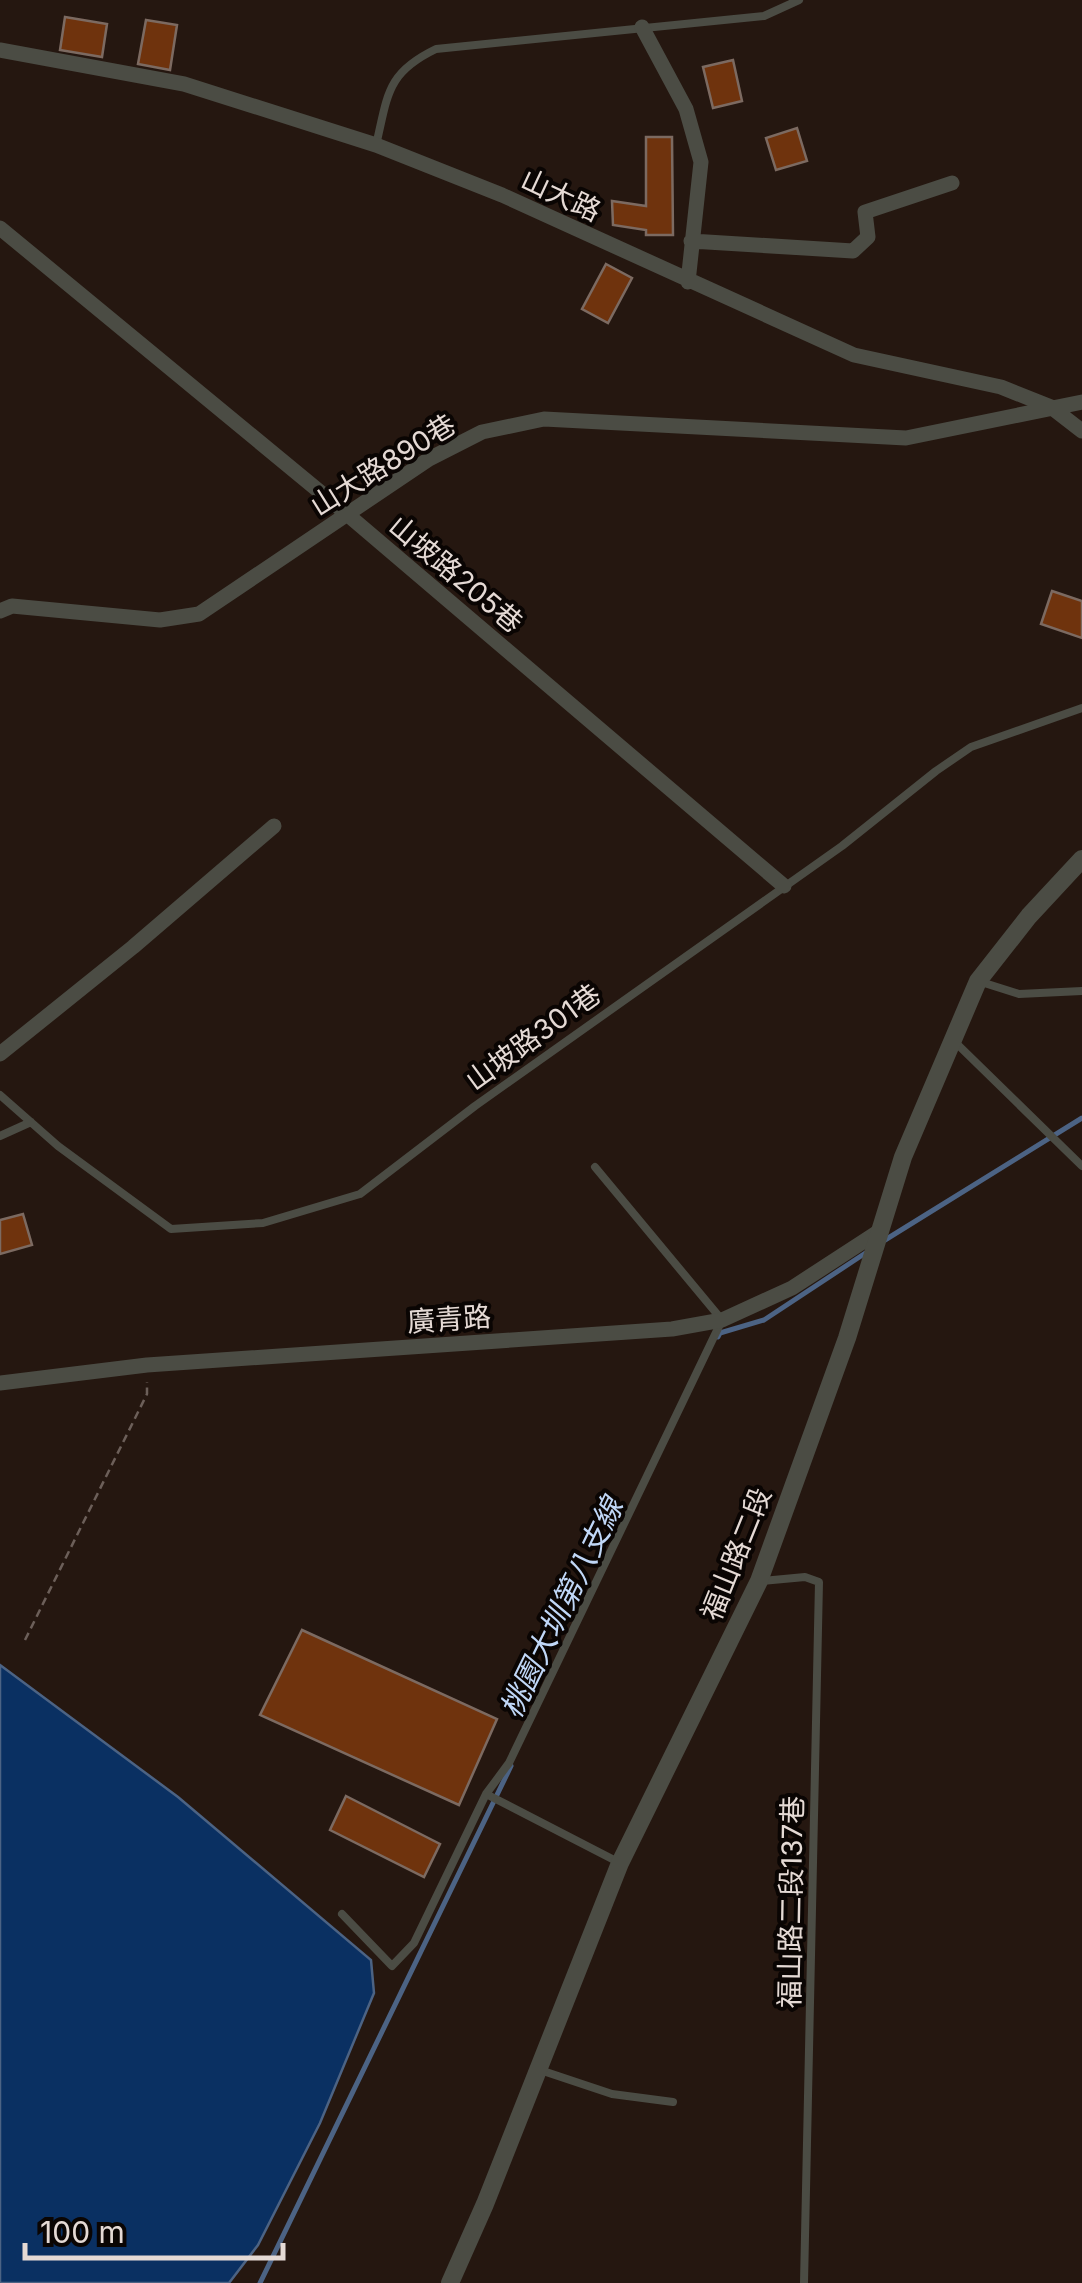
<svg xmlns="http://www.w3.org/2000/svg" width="1082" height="2283" font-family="Inter,'Noto Sans TC',sans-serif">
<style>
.water{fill:#0a3062;stroke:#4c6384;stroke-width:2.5}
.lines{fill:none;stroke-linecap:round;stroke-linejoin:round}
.stream{stroke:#4c6384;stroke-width:5}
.building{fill:#6f330d;stroke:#7c6a61;stroke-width:2.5}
.path{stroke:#6c5f59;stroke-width:2.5;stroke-dasharray:8 5;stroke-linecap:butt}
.service{stroke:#4b4c44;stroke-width:8}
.minor{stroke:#4b4c44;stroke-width:15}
.tertiary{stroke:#4b4c44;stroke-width:18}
.labels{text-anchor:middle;stroke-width:8;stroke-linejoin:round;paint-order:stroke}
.street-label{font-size:28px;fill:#e5dad5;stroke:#0a0503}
.water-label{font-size:30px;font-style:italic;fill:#c0d7f7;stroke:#0a0503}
</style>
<rect width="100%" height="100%" fill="#251710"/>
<path class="water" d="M0 1665 178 1797 371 1960 374 1993 320 2123 258 2245 229 2283H0Z"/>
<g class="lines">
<path class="stream" d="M885 1240 1082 1118
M718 1337 720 1333 764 1320 867 1252
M260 2283 511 1766"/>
</g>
<path class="building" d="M65 17 107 24 102 57 60 50Z
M146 20 177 25 170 70 138 64Z
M733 60 742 101 713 108 703 67Z
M797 128 807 161 776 170 766 138Z
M646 137H672L673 235H646V230L613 225 612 201 646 206Z
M606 264 632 278 608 323 582 309Z
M1052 591 1082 601V638L1041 624Z
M23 1214 32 1245 0 1254V1220Z
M302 1630 497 1719 459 1805 260 1715Z
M346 1796 440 1844 424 1877 330 1830Z"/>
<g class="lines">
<path class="path" d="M25 1640 147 1394V1382"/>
<path class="service" d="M376 145C388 95 386 73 436 49L764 16 799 0
M978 981 1019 994 1082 991
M955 1042 1082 1166
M0 1095 58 1146 171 1229 263 1223 360 1194 475 1106 842 846 936 771 971 747 1082 708
M0 1136 31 1122
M761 1581 805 1577 819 1582 804 2283
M486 1794 620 1863
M342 1914 392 1966 414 1943 486 1794 509 1763 722 1320 595 1167
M537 2069 612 2094 673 2102"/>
<path class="minor" d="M642 27 686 109 701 162 688 282
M0 50 184 84 376 145 502 195 854 355 1001 387 1051 407 1082 431
M0 228 348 515 784 886
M691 241 853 251 868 237 865 212 952 183
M0 611 12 606 160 620 199 614 429 459 482 432 544 419 906 438 1082 402
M0 1054 133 947 274 826
M0 1383 147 1365 672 1329 722 1320 792 1288 878 1232"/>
<path class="tertiary" d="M450 2283 485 2204 620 1863 759 1581 847 1338 903 1157 978 981 1029 916 1082 859"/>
</g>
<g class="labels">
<g class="street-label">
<text transform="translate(561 195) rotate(25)" y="10">山大路</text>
<text transform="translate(383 465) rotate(-32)" y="10">山大路890巷</text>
<text transform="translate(456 574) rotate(40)" y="10">山坡路205巷</text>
<text transform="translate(533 1037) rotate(-36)" y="10">山坡路301巷</text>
<text transform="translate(449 1319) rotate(-4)" y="10">廣青路</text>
<text transform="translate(736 1554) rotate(-68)" y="10">福山路二段</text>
<text transform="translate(791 1902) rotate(-89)" y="10">福山路二段137巷</text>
</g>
<g class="water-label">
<text transform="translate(562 1608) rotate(-64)" y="10">桃園大圳第八支線</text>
</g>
</g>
<path d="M25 2243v15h258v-15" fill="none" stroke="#e5dad5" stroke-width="5"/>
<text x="40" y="2243" font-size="30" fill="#e5dad5" stroke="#0a0503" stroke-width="8" paint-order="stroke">100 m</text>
</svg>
